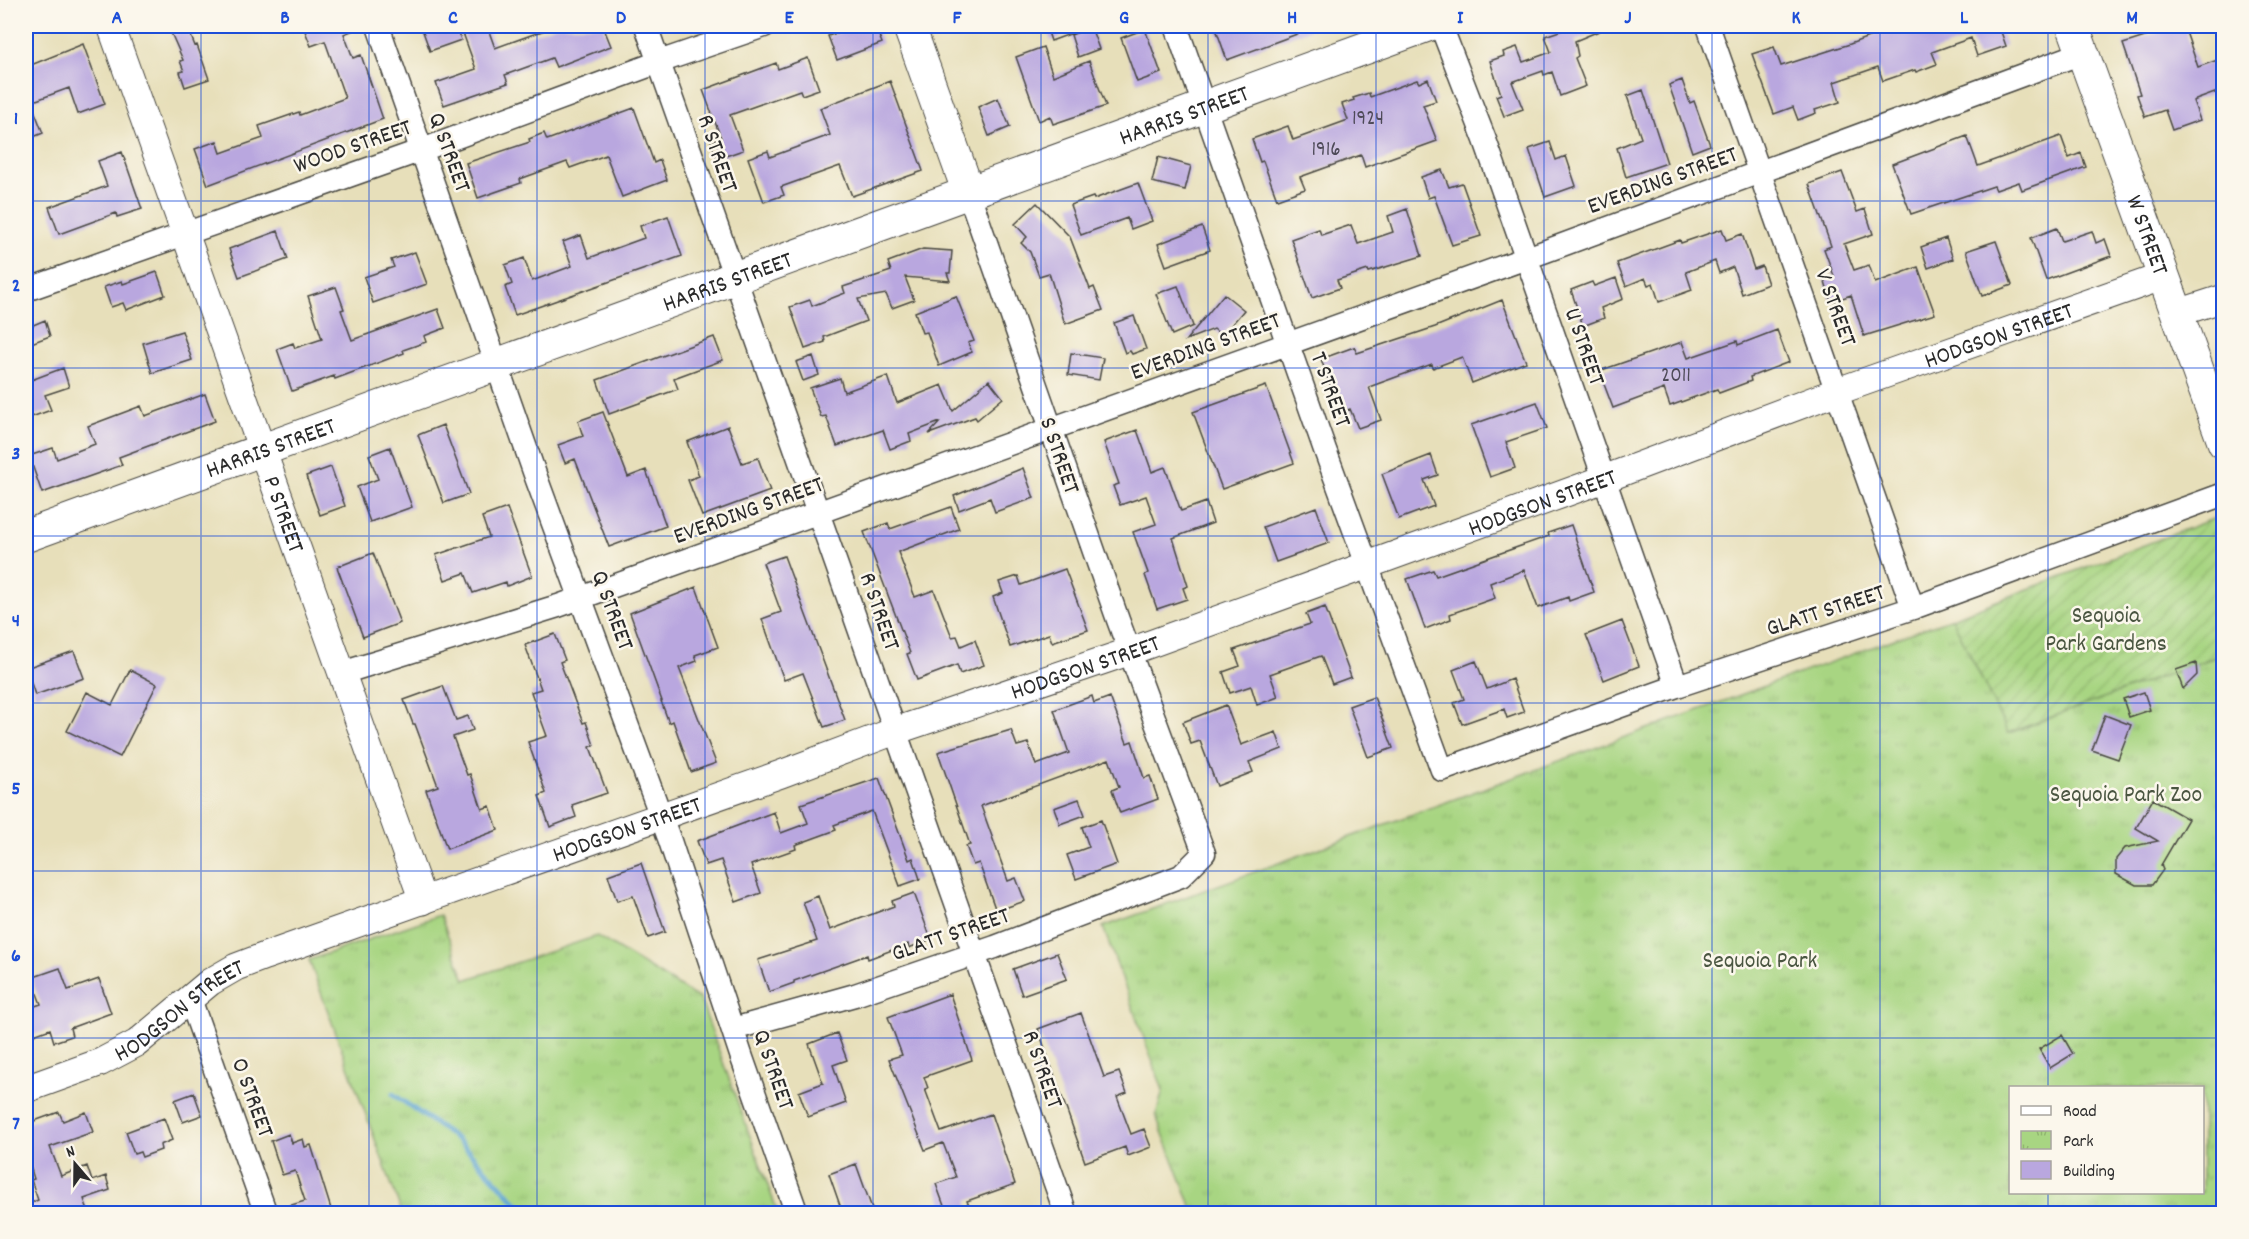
<svg xmlns="http://www.w3.org/2000/svg" width="2249" height="1239" font-family="Dekko,sans-serif">
<style>
.park{fill:url(#park-tufts);stroke:#6a8056;stroke-width:1.5;fill-rule:evenodd}
.garden{fill:url(#garden-furrows);stroke:#6a8056;stroke-width:1.5}
.lines{fill:none;stroke-linecap:round;stroke-linejoin:round}
.stream{stroke:#59a2d0;stroke-width:5}
.building{fill:#b9a7df}
.minor-casing{stroke:#474640;stroke-width:25}
.tertiary-casing{stroke:#474640;stroke-width:29}
.secondary-casing{stroke:#474640;stroke-width:34}
.minor{stroke:#fff;stroke-width:22}
.tertiary{stroke:#fff;stroke-width:27}
.secondary{stroke:#fff;stroke-width:32}
.grid{fill:none;stroke:#1d4ed8;stroke-width:1.5;stroke-opacity:0.55}
.labels{text-anchor:middle;stroke-width:5;stroke-linejoin:round;paint-order:stroke}
.number-label{font-size:21px;fill:#4e4a58}
.street-label{font-size:24px;fill:#2b2b2b;stroke:#fbf7ec}
.park-label{font-size:24px;fill:#4a5641;stroke:#fbf7ec}
.neatline{fill:none;stroke:#1d4ed8;stroke-width:2}
.grid-label{font-size:20px;text-anchor:middle;font-weight:bold;fill:#1d4ed8}
</style>
<defs>
<pattern id="park-tufts" width="24" height="20" patternUnits="userSpaceOnUse" patternTransform="scale(1.5)"><rect width="24" height="20" fill="#a8d582"/><path d="M3 7l-1-3M5 7V3M7 7l1-3M15 17l-1-3M17 17v-4M19 17l1-3" fill="none" stroke="#91b770"/></pattern>
<pattern id="garden-furrows" width="10" height="10" patternUnits="userSpaceOnUse" patternTransform="scale(1.5)"><rect width="10" height="10" fill="#a8d582"/><path d="M-1 1l2-2M0 10L10 0M9 11l2-2" fill="none" stroke="#91b770"/></pattern>
</defs>
<rect width="100%" height="100%" fill="#fbf7ec"/>
<filter id="ink" filterUnits="userSpaceOnUse"><feTurbulence type="fractalNoise" baseFrequency=".0167" numOctaves="2"/><feDisplacementMap in="SourceGraphic" scale="12" xChannelSelector="R" yChannelSelector="G"/><feConvolveMatrix kernelMatrix="1 2 1 2 8 2 1 2 1" color-interpolation-filters="sRGB"/></filter>
<filter id="wash" filterUnits="userSpaceOnUse"><feTurbulence type="fractalNoise" baseFrequency=".008" numOctaves="4" result="noise"/><feDisplacementMap in="SourceGraphic" scale="24" xChannelSelector="R" yChannelSelector="G"/><feGaussianBlur stdDeviation="1.35" result="paint"/><feColorMatrix in="noise" values="0 0 0 0 0 0 0 0 0 0 0 0 0 0 0 0 0 1.4 0 .05"/><feComposite in="paint" operator="in"/></filter>
<g filter="url(#wash)">
<rect width="100%" height="100%" fill="#e7dfba"/>
<path class="park" d="M1952 618 2009 733 2223 654V1213H1194L1156 1116 1163 1090 1103 927ZM2010 1088H2202V1192H2010Z
M440 915 465 980 597 936 700 999 778 1213H402L309 960Z"/>
<path class="garden" d="M2218 517 2223 532V654L2008 733 1952 618Z"/>
<g class="lines">
<path class="stream" d="M393 1094 458 1140 527 1214"/>
</g>
<g id="blocks">
<path class="building" d="M168 26H187L195 46 197 45 209 79 185 87 180 72 184 71 180 61 183 60Z
M303 26H361V27L344 34 353 58 361 55 383 119 208 185 195 149 217 141 221 153 263 138 259 126 299 112 300 115 345 98 325 41 311 46Z
M421 26H456L461 40 430 51Z
M484 26H487L495 48 556 26H603L611 46 556 67 552 58 505 75 508 83 444 105 436 83 476 69 463 33Z
M856 26H875L882 43 837 60 828 36Z
M1046 26H1088L1089 27 1051 41Z
M1215 26H1316V27L1227 60Z
M1574 26H1611L1575 41 1578 56 1575 58 1586 86 1560 96 1552 72 1544 75 1543 71 1512 82 1523 109 1504 116 1496 96 1501 94 1490 61 1504 56 1503 52 1517 47 1523 62 1551 52 1545 36Z
M1898 26H1999L2006 46 1977 56 1971 38 1932 52 1937 64 1916 72 1915 70 1883 81 1878 67 1834 82 1840 102 1815 110 1816 113 1798 120 1793 107 1774 114 1752 54 1774 47 1781 66 1850 44Z
M2179 26H2184L2198 67 2223 58V90L2193 101 2200 120 2172 130 2165 110 2145 117 2137 95 2140 94 2123 44Z
M1091 27 1099 49 1078 57 1071 35Z
M1145 29 1161 73 1137 82 1121 38Z
M83 44 105 104 78 114 69 88 31 102 43 133 26 140V67Z
M1043 47 1053 76 1089 61 1106 106 1053 124 1050 116 1039 121 1016 57Z
M808 58 819 89 802 95 800 90 730 115 743 150 717 159 711 142 721 138 703 90 776 63 778 69Z
M1428 79 1436 101 1423 105 1437 141 1365 167 1361 155 1300 177 1305 189 1277 199 1263 161 1260 162 1252 139 1288 126 1293 140 1348 120 1342 104 1354 100 1353 98 1369 93 1370 97 1417 80 1419 83Z
M1682 80 1690 103 1694 101 1710 145 1692 152 1669 85Z
M890 81 923 171 852 196 840 166 781 187 784 195 764 202 748 158 768 151 770 157 830 135 820 108Z
M1643 90 1667 163 1626 177 1617 148 1641 138 1627 96Z
M998 98 1010 127 989 136 978 107Z
M634 108 654 163 660 160 667 180 622 197 606 155 570 168 567 162 520 179 521 183 478 198 466 163 530 142 529 139 544 133 547 140Z
M1967 136 1978 166 2061 136 2069 158 2081 153 2086 167 2022 190 2019 182 1996 190 1994 186 1911 214 1892 164Z
M1550 142 1556 160 1566 156 1576 186 1545 197 1529 149Z
M122 152 142 209 117 217 116 213 59 234 49 207 107 186 98 161Z
M1158 157 1191 166 1185 190 1152 182Z
M1442 170 1449 187 1462 183 1481 236 1452 245 1434 196 1428 198 1421 177Z
M1842 172 1857 212 1865 209 1873 234 1844 244 1854 270 1869 265 1875 283 1918 267 1935 314 1864 336 1851 295 1831 302 1824 279 1834 276 1824 249 1831 246 1809 184Z
M1138 183 1152 221 1131 229 1127 218 1081 235 1070 205 1093 197 1094 199Z
M1037 203 1070 237 1090 289 1094 287 1103 310 1065 324 1049 273 1039 276 1030 252 1021 243 1027 237 1015 224Z
M1407 209 1422 256 1369 272 1368 270 1337 280 1340 288 1312 298 1291 239 1319 229 1321 235 1351 225 1358 244 1393 232 1388 216Z
M668 216 682 256 515 315 505 287 512 284 505 265 524 258 532 281 572 266 563 242 581 235 589 258 644 238 640 226Z
M1202 227 1210 250 1166 266 1158 244Z
M2057 228 2062 241 2092 231 2096 243 2105 239 2111 256 2046 280 2031 238Z
M1722 229 1726 240 1742 234 1754 269 1762 266 1768 284 1742 294 1733 267 1719 273 1715 261 1686 272 1692 290 1659 302 1653 283 1648 285 1645 278 1626 286 1617 263 1680 240 1681 243Z
M278 231 288 259 239 277 229 249Z
M1946 238 1953 259 1928 268 1921 247Z
M1996 241 2012 285 1982 296 1966 251Z
M923 249 952 251 950 273H947L950 281 905 277 914 300 892 308 886 294 858 299 866 321 824 337 825 342 805 349 790 307 810 300 812 306 845 293 843 287 891 271 888 262Z
M415 252 427 284 373 303 364 277 394 267 391 260Z
M157 272 165 295 126 310 123 303 111 307 104 287 122 281 123 284Z
M1616 278 1623 299 1601 308 1604 318 1583 326 1571 290 1592 282 1594 286Z
M1178 286 1193 326 1172 335 1156 294Z
M336 287 344 309 341 310 352 340 438 309 445 328 424 336 426 342 403 350 404 353 335 379 334 376 292 391 277 349 293 343 295 348 322 339 308 296Z
M1224 294 1244 310 1222 336 1214 329 1186 340Z
M956 296 974 341 968 343 972 352 939 366 927 332 922 333 915 312Z
M1502 300 1526 362 1472 383 1462 357 1433 368 1432 364 1369 387 1381 420 1358 428 1350 409 1340 413 1321 359 1354 347 1357 353 1435 327Z
M1134 316 1146 349 1132 354 1130 351 1125 353 1114 323Z
M45 320 50 336 26 345V328Z
M1777 330 1789 362 1750 377 1751 381 1719 393 1717 389 1670 406 1664 389 1613 408 1599 371 1682 342 1688 358 1737 341 1738 345Z
M182 331 192 360 152 373 143 343Z
M714 337 723 360 674 378 678 389 609 414 597 380Z
M1071 353 1103 358 1099 380 1068 375Z
M813 356 819 375 803 381 796 362Z
M63 368 69 387 45 395 51 410 26 419V382Z
M888 376 897 403 942 385 953 411 989 380 1003 398 977 420 975 417 929 434 940 422 909 434 911 441 890 449 883 430 837 446 826 416 821 417 810 388 840 378 844 392Z
M1266 386 1294 463 1222 489 1193 412Z
M205 394 215 421 119 457 122 465 42 493 29 456 53 448 57 459 95 444 88 426 141 406 145 416Z
M1537 402 1547 428 1506 442 1515 468 1490 477 1471 425Z
M603 412 628 477 646 470 666 526 609 547 575 459 565 463 558 445 583 436 578 421Z
M443 425 469 494 444 503 418 435Z
M728 426 742 463 758 458 770 491 702 516 688 480 699 476 687 442Z
M1137 430 1152 472 1165 467 1181 511 1206 502 1213 523 1173 538 1188 586 1183 588 1187 599 1157 609 1145 575 1148 573 1133 532 1156 524 1146 496 1120 505 1113 486 1119 484 1104 442Z
M390 447 412 507 370 522 357 487 378 479 369 455Z
M1431 455 1438 475 1424 480 1434 506 1399 519 1382 474Z
M331 467 345 506 320 515 306 476Z
M1023 468 1034 498 995 512 990 498 959 510 954 496Z
M951 507 959 529 898 552 915 597 934 590 952 637 957 636 961 646 975 640 984 665 960 674 957 665 917 680 907 654 910 653 864 532 888 523 890 529Z
M1316 507 1329 543 1276 562 1263 527Z
M507 508 532 576 507 586 506 582 473 593 465 573 445 580 436 555 489 537 482 517Z
M1571 525 1594 592 1569 601 1568 597 1538 608 1524 570 1490 583 1495 598 1450 614 1451 619 1425 629 1407 579 1433 570 1436 576 1549 536 1548 533Z
M373 553 400 623 363 637 337 567Z
M784 556 845 720 824 727 803 673 784 680 762 619 781 612 763 563Z
M1065 569 1088 630 1052 642 1049 634 1010 647 993 597 1003 593 999 582 1018 576 1021 585Z
M696 587 718 647 695 655 697 661 679 668 716 763 691 772 673 721 669 723 661 701H662L630 613Z
M1325 607 1351 677 1332 684 1321 656 1270 674 1278 697 1257 705 1251 686 1230 693 1223 672 1240 666 1234 650 1310 624 1306 614Z
M1622 621 1639 666 1604 680 1586 635Z
M555 634 565 660 560 662 583 723 586 722 594 745 590 747 607 793 572 805 576 817 550 827 539 796 546 793 528 742 547 736 531 692 541 689 525 645Z
M74 651 84 678 35 695 26 668Z
M1476 661 1487 689 1512 679 1524 712 1507 718 1504 709 1462 724 1454 703 1464 699 1453 670Z
M2196 663 2197 675 2183 689 2176 670Z
M130 670 157 684 120 757 67 731 87 692 112 705Z
M443 686 456 720 468 716 473 730 453 737 467 775 470 774 482 809 490 806 498 830 447 849 426 790 438 786 415 724H413L404 700Z
M2144 692 2150 710 2129 717 2123 699Z
M1092 696 1094 703 1110 697 1127 743 1132 741 1144 778 1150 776 1158 799 1120 813 1112 790 1119 787 1109 759 981 806 1008 881 1016 878 1025 901 996 911 979 863 973 865 966 846 970 845 938 752 1011 730 1017 746 1028 743 1036 765 1069 753 1054 710Z
M1374 697 1393 748 1368 757 1349 706Z
M1226 705 1241 745 1276 732 1282 749 1249 762 1253 772 1217 786 1200 741 1191 744 1183 722Z
M2105 715 2131 725 2118 759 2092 750Z
M879 778 909 860 913 858 920 879 900 886 872 811 834 825 836 830 795 845 796 849 751 865 761 893 736 902 721 860 706 865 697 841 774 812 781 833 808 823 801 804Z
M1079 799 1085 815 1060 824 1054 808Z
M2153 799 2188 819 2161 865 2163 870 2152 885H2136L2116 874V859L2125 848 2158 841 2136 828Z
M1101 820 1117 864 1076 879 1067 855 1089 847 1082 827Z
M641 863 665 932 648 938 633 896 617 901 608 875Z
M914 893 931 939 909 948 908 944 868 959 867 955 794 981V983L769 992 758 960 817 941 803 902 818 896 830 930 894 906 892 901Z
M1057 953 1067 979 1022 995 1013 969Z
M60 968 68 990 99 979 111 1013 70 1028 72 1036 54 1042 50 1029 26 1038V1009L41 1004 31 978Z
M950 994 972 1060 924 1077 928 1088 925 1089 941 1132 991 1114 1015 1184 967 1201 969 1206 947 1214 936 1184 956 1177 943 1143 925 1150 889 1059 902 1055 888 1017Z
M1081 1013 1104 1077 1119 1072 1127 1093 1117 1097 1131 1134 1144 1129 1151 1147 1128 1156 1125 1147 1085 1162 1038 1029Z
M837 1033 847 1060 833 1065 846 1103 808 1117 799 1092 823 1083 809 1044Z
M2062 1035 2073 1054 2050 1068 2039 1049Z
M194 1093 202 1115 183 1122 175 1100Z
M59 1112 63 1121 86 1112 93 1132 50 1147 61 1176 87 1166 92 1181 106 1176 110 1190 84 1199 88 1210 80 1214H26V1205L38 1200 31 1180 34 1179 26 1152V1124Z
M164 1118 172 1140 160 1145 161 1150 142 1157 140 1152 134 1154 126 1132Z
M289 1134 292 1143 303 1139 305 1147 311 1145 331 1209 319 1214H279L278 1209 305 1201 295 1171 282 1175 271 1141Z
M856 1164 874 1214H843L829 1174Z"/>
</g>
</g>
<g filter="url(#ink)">
<use href="#blocks" fill-opacity="0" stroke="#474640" stroke-width="1.5"/>
<g class="lines">
<defs>
<path id="minor" d="M378 26 537 480 670 841 742 1058 797 1214
M646 26 1066 1214
M1176 26 1325 450 1442 770 1677 686 1913 608 2224 494
M1441 26 1485 140 1677 686
M1708 26 1913 608
M26 290 422 150 659 62 764 26
M342 673 558 606 1546 251 2082 53
M190 999 266 1214
M733 1029 855 995 995 947 1181 876 1204 853 1118 620 968 191"/>
<g id="tertiary">
<path id="s1" d="M111 26 423 901"/>
<path d="M2178 313 2224 298"/>
<path id="s2" d="M26 1089 101 1062 137 1043 210 982 236 967 265 956 781 774 895 731 1131 651 1604 479 1838 391 2164 276"/>
</g>
<g id="secondary">
<path d="M909 26 968 191"/>
<path id="s3" d="M2073 26 2224 443"/>
<path id="s4" d="M26 536 1426 26"/>
</g>
</defs>
<use href="#minor" class="minor-casing"/>
<use href="#tertiary" class="tertiary-casing"/>
<use href="#secondary" class="secondary-casing"/>
<use href="#minor" class="minor"/>
<use href="#tertiary" class="tertiary"/>
<use href="#secondary" class="secondary"/>
</g>
</g>
<path class="grid" d="M201 26V1214M369 26V1214M537 26V1214M705 26V1214M873 26V1214M1041 26V1214M1208 26V1214M1376 26V1214M1544 26V1214M1712 26V1214M1880 26V1214M2048 26V1088M26 201H2224M26 368H2224M26 536H2224M26 703H2224M26 871H2224M26 1038H2224M2048 1192V1214"/>
<g class="labels">
<g class="number-label">
<text x="1368" y="124">1924</text>
<text x="1326" y="155">1916</text>
<text x="1676" y="381">2011</text>
</g>
<g class="street-label">
<text dy="8" stroke="none"><textPath href="#s4" startOffset="1232">HARRIS STREET</textPath></text>
<text transform="translate(352 145) rotate(-19)" y="8">WOOD STREET</text>
<text transform="translate(451 152) rotate(70)" y="8">Q STREET</text>
<text transform="translate(719 153) rotate(71)" y="8">R STREET</text>
<text transform="translate(1662 179) rotate(-20)" y="8">EVERDING STREET</text>
<text dy="8" stroke="none"><textPath href="#s3" startOffset="222">W STREET</textPath></text>
<text dy="8" stroke="none"><textPath href="#s4" startOffset="746">HARRIS STREET</textPath></text>
<text transform="translate(1837 307) rotate(70)" y="8">V STREET</text>
<text dy="8" stroke="none"><textPath href="#s2" startOffset="2118">HODGSON STREET</textPath></text>
<text transform="translate(1205 345) rotate(-20)" y="8">EVERDING STREET</text>
<text transform="translate(1586 346) rotate(71)" y="8">U STREET</text>
<text transform="translate(1332 389) rotate(70)" y="8">T STREET</text>
<text dy="8" stroke="none"><textPath href="#s4" startOffset="260">HARRIS STREET</textPath></text>
<text transform="translate(1061 455) rotate(71)" y="8">S STREET</text>
<text dy="8" stroke="none"><textPath href="#s2" startOffset="1632">HODGSON STREET</textPath></text>
<text transform="translate(748 509) rotate(-20)" y="8">EVERDING STREET</text>
<text dy="8" stroke="none"><textPath href="#s1" startOffset="518">P STREET</textPath></text>
<text transform="translate(1825 609) rotate(-18)" y="8">GLATT STREET</text>
<text transform="translate(614 610) rotate(70)" y="8">Q STREET</text>
<text transform="translate(881 611) rotate(71)" y="8">R STREET</text>
<text dy="8" stroke="none"><textPath href="#s2" startOffset="1146">HODGSON STREET</textPath></text>
<text dy="8" stroke="none"><textPath href="#s2" startOffset="660">HODGSON STREET</textPath></text>
<text transform="translate(950 933) rotate(-19)" y="8">GLATT STREET</text>
<text dy="8" stroke="none"><textPath href="#s2" startOffset="174">HODGSON STREET</textPath></text>
<text transform="translate(775 1069) rotate(71)" y="8">Q STREET</text>
<text transform="translate(1044 1069) rotate(71)" y="8">R STREET</text>
<text transform="translate(254 1097) rotate(70)" y="8">O STREET</text>
</g>
<g class="park-label">
<text x="2106" y="622">Sequoia<tspan x="2106" dy="28">Park Gardens</tspan></text>
<text x="2126" y="801">Sequoia Park Zoo</text>
<text x="1760" y="967">Sequoia Park</text>
</g>
</g>
<rect width="2249" height="1239" fill="none" stroke="#fbf7ec" stroke-width="66"/>
<rect x="2009" y="1086" width="195" height="108" fill="#fbf7ec" stroke="#a8a59f" stroke-width="1.5"/>
<rect x="2021" y="1106" width="30" height="9" fill="#ffffff" stroke="#a8a59f" stroke-width="1.5"/>
<text x="2063" y="1116" font-size="18" fill="#2b2b2b">Road</text>
<rect x="2021" y="1131" width="30" height="18" fill="url(#park-tufts)" stroke="#a8a59f" stroke-width="1.5"/>
<text x="2063" y="1146" font-size="18" fill="#2b2b2b">Park</text>
<rect x="2021" y="1161" width="30" height="18" fill="#b9a7df" stroke="#a8a59f" stroke-width="1.5"/>
<text x="2063" y="1176" font-size="18" fill="#2b2b2b">Building</text>
<g transform="translate(75 1164) rotate(340)" stroke="#fbf7ec" stroke-width="4.5" paint-order="stroke">
<path d="M0-4.5L10 22L0 15L-10 22Z" fill="#2b2b2b"/>
<text y="-9" font-size="16" font-weight="bold" text-anchor="middle" fill="#2b2b2b">N</text>
</g>
<rect x="33" y="33" width="2183" height="1173" class="neatline"/>
<g class="grid-label">
<text x="117" y="23">A</text>
<text x="285" y="23">B</text>
<text x="453" y="23">C</text>
<text x="621" y="23">D</text>
<text x="789" y="23">E</text>
<text x="957" y="23">F</text>
<text x="1124" y="23">G</text>
<text x="1292" y="23">H</text>
<text x="1460" y="23">I</text>
<text x="1628" y="23">J</text>
<text x="1796" y="23">K</text>
<text x="1964" y="23">L</text>
<text x="2132" y="23">M</text>
<text x="16" y="124">1</text>
<text x="16" y="291">2</text>
<text x="16" y="459">3</text>
<text x="16" y="626">4</text>
<text x="16" y="794">5</text>
<text x="16" y="961">6</text>
<text x="16" y="1129">7</text>
</g>
</svg>
